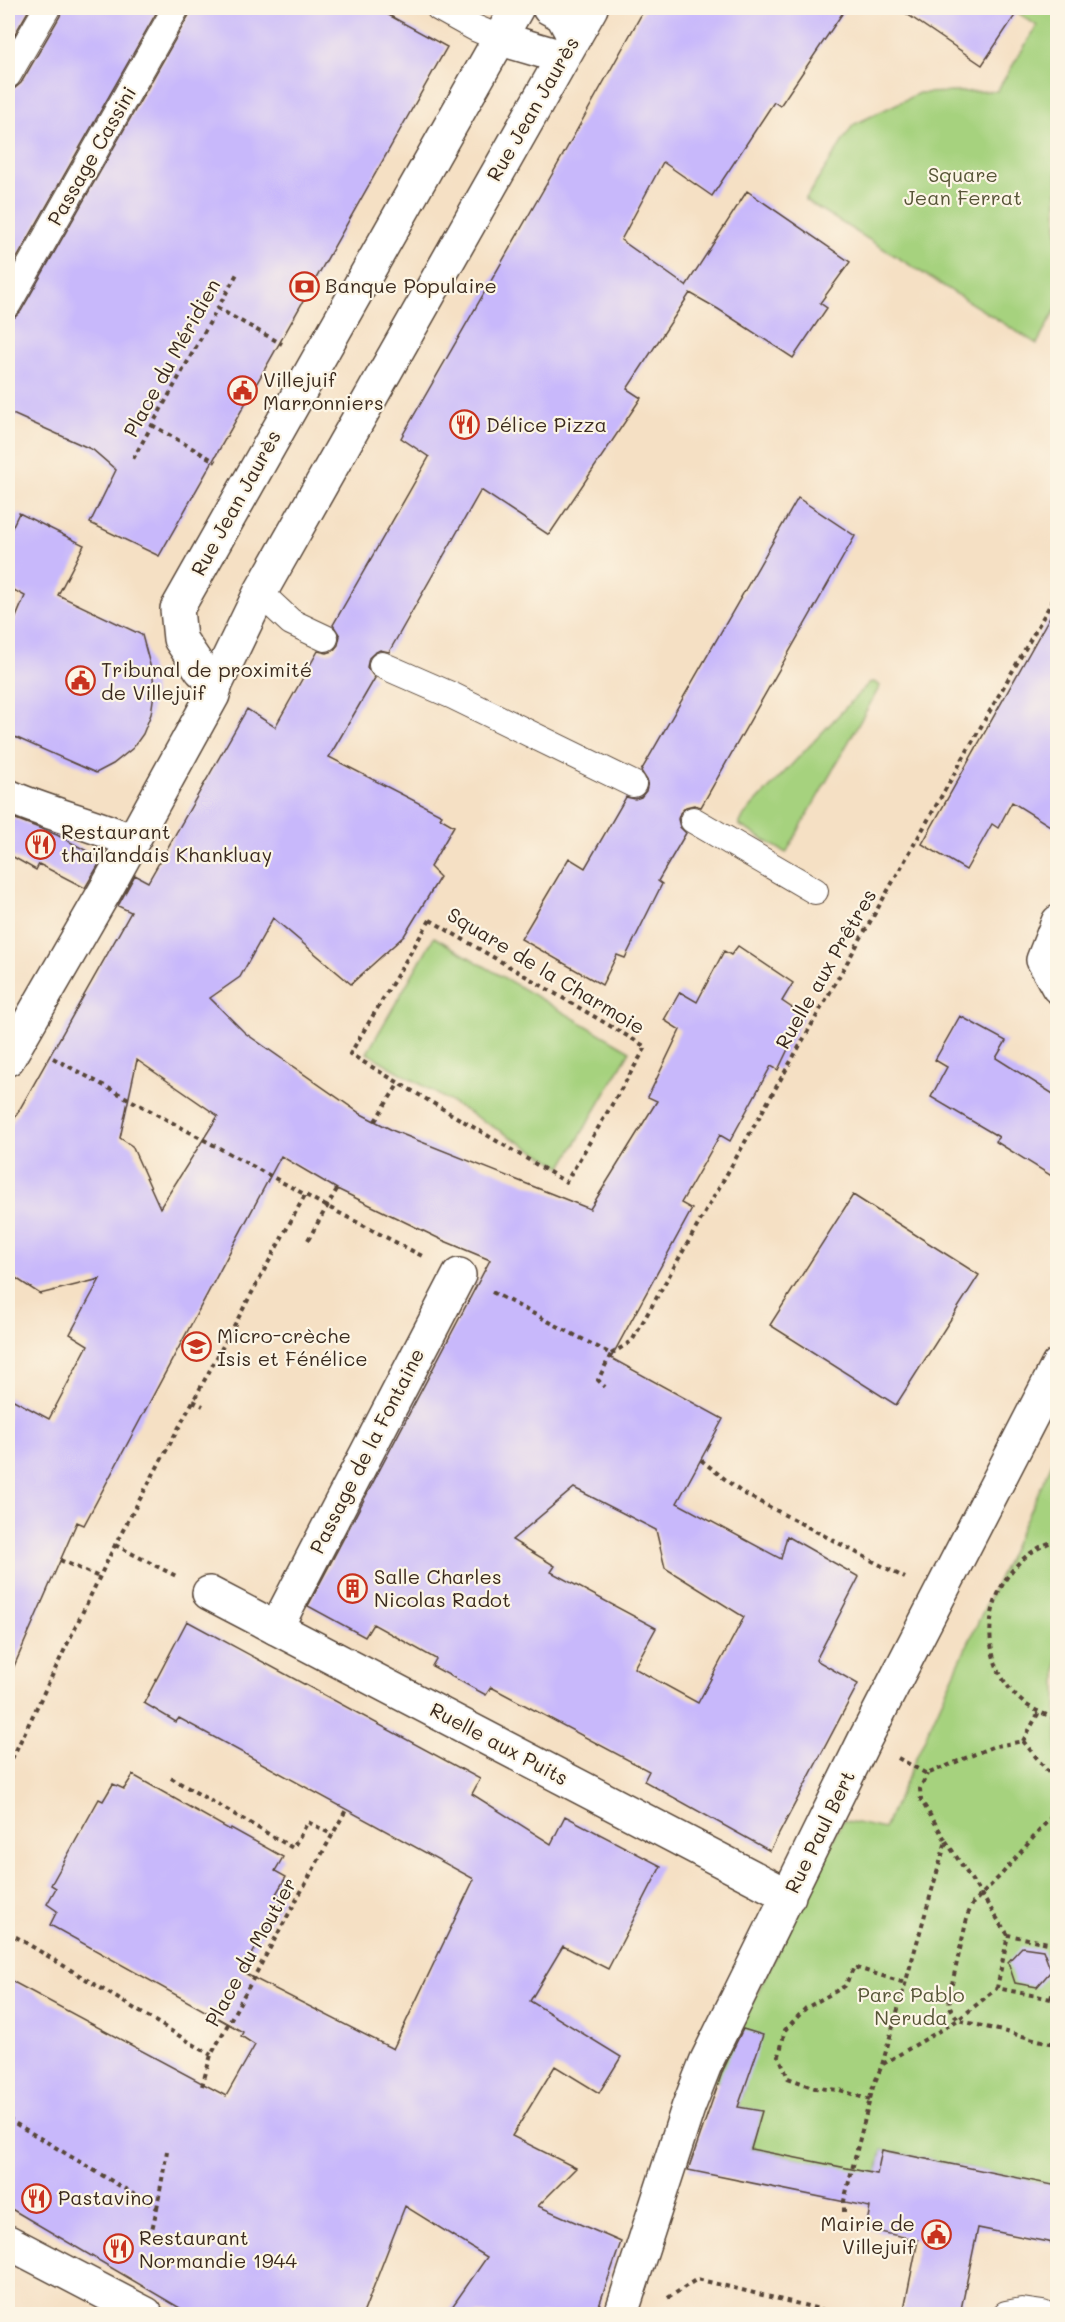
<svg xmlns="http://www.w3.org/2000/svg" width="1065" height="2322" font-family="Mali,sans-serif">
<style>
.green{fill:#a6d27e;stroke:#707e4e;stroke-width:1.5}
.building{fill:#c8b8fb;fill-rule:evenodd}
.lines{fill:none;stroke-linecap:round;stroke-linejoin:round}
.service-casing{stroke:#574537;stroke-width:28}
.pedestrian-casing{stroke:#574537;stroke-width:36}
.minor-casing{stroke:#574537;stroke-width:36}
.path{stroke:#574537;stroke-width:4;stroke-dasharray:4.5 4.5;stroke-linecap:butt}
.service{stroke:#fff;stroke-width:26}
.pedestrian{stroke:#fff;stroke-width:33}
.minor{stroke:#fff;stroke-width:33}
.labels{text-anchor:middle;stroke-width:4.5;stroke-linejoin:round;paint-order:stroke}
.street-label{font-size:20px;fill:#3b2a1e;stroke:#fcf5e5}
.park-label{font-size:20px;fill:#565436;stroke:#fcf5e5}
.poi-label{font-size:20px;fill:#3b2a1e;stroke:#fcf5e5;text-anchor:start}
</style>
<rect width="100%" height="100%" fill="#fcf5e5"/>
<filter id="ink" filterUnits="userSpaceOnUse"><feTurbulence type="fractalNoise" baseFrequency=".0167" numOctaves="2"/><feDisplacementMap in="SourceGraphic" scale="12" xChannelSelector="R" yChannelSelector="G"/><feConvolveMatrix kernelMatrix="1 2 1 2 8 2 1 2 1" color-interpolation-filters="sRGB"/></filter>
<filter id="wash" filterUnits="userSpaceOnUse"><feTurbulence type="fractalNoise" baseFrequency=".008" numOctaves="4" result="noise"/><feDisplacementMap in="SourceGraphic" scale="24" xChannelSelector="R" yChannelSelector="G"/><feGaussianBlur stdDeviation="1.35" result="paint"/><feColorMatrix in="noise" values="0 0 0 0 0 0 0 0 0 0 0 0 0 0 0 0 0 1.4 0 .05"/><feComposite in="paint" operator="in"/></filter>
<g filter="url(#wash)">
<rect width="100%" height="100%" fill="#f5e0c4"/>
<path class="green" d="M1020 8H1057V307L1037 344 805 200 853 125 919 93 997 91 1037 26 1017 12Z
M874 682 880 686 786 853 739 825 744 815 869 683Z
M434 937 630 1051 562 1167 367 1053Z
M1057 1452V2186L882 2150 870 2206 825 2164 751 2149 761 2111 738 2107 745 2087 714 2080 843 1820 884 1829 946 1691Z"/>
<g id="blocks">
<path class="building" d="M8 8H30L8 46Z
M62 8H159L8 274V90L15 88 21 83 60 16Z
M191 8H376L447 47 159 556 90 523 116 470 93 450 8 412V319L15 317 21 311 189 15Z
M645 8H846L780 106 774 102 712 196 663 162 621 240 686 286 747 191 850 262 820 303 827 308 793 358 718 309 690 293 627 389 641 398 549 535 481 490 389 652 380 650 374 653 369 658 367 667 375 678 329 757 442 815 440 818 454 826 430 867 440 877 404 936 351 984 273 918 240 977 210 998 245 1033 361 1114 394 1131 590 1209 657 1101 648 1097 680 1030 664 1020 680 992 697 1002 724 951 731 955 738 946 793 983 782 1001 804 1016 778 1070 771 1066 730 1141 720 1135 681 1203 692 1209 611 1358 723 1419 677 1503 781 1559 787 1536 859 1577 816 1660 858 1684 770 1851 644 1781 649 1771 491 1687 486 1695 432 1666 436 1659 373 1624 365 1637 308 1606 490 1260 442 1240 337 1189 281 1156 84 1525 77 1522 8 1680V1397L49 1419 88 1345 70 1334 100 1279 40 1294 8 1273V1130L131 912 118 906 135 875 148 882 247 709 275 727 318 651 327 653 333 651 338 645 340 636 333 625 429 457 401 438 554 171ZM137 1060 218 1116 160 1208 132 1146 120 1138ZM574 1488 656 1530 665 1568 744 1617 698 1703 634 1668 656 1628 551 1572 555 1566 512 1540Z
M898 8H1020L982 65Z
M798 498 855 536 701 807 694 805 686 807 680 813 678 819 680 827 686 833 658 881 662 884 625 958 617 955 602 985 521 939 569 858 585 868 626 797 635 799 641 797 646 791 648 782 641 771Z
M19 513 84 545 58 595 142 635 153 676 154 693 151 714 143 734 133 748 113 764 96 773 8 734V636L25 596 8 587V536Z
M1058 602V831L1012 802 998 828 992 824 966 870 922 844Z
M8 816 57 835 102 859 85 888 39 864 36 870 8 854Z
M960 1016 1006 1041 996 1058 1058 1097V1180L995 1141 999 1137 931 1097 947 1067 935 1060Z
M853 1195 979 1275 896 1405 770 1325Z
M187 1621 480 1779 472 1794 551 1844 565 1816 661 1866 608 1969 563 1946 530 2001 621 2057 599 2093 555 2066 512 2136 576 2168 538 2206 621 2242 596 2314H447L487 2257 405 2206 363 2314H190L8 2207V1979L226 2096 255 2045 241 2036 243 2032 50 1925 57 1911 47 1904 56 1888 51 1885 99 1799 103 1801 113 1784 124 1789 133 1775 230 1830 231 1828 283 1857 275 1871 286 1877 276 1894 284 1898 242 1972 393 2049 474 1879 179 1718 176 1722 144 1703Z
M1022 1947 1043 1950 1051 1971 1037 1987 1015 1983 1008 1962Z
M743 2029 763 2035 738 2107 762 2111 751 2149 877 2174 882 2150 1058 2186V2244L978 2228 960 2314H903L918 2240 866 2229 870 2207 688 2170 723 2070Z"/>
</g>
</g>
<g filter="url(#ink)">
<use href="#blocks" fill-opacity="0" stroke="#574537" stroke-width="1.5"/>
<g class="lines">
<defs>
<path id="service" d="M439 8 475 28 501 39
M8 75 47 8
M8 304 176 8
M260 593 291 622 325 638
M382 665 453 696 633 784
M693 820 815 891
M1006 2314 1022 2311 1043 2314"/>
<path id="pedestrian" d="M276 1628 459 1275"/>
<path id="minor" d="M549 8 562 15 574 37
M501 39 562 57
M216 684 201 670 180 639 177 609 517 8
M8 796C48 814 91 823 132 841
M1058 922 1043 960 1058 987
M8 1059 109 884 213 695 216 684 260 593 591 8
M209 1593 789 1896
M8 2242 146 2314
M621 2314 688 2108 706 2062 864 1741 1058 1365"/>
</defs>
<use href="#service" class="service-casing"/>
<use href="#pedestrian" class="pedestrian-casing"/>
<use href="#minor" class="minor-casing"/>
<path class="path" d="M217 308 282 344
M152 425 216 462
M133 459 238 272
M430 920 646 1047 566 1182 350 1054Z
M53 1058 326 1206 424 1257
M375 1121 399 1083
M308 1240 337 1189
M492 1292 611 1354 598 1380 605 1387
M611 1354 632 1341 1058 591
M193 1401 203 1406
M701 1460 741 1492 905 1578
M1058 1540C991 1559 967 1647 1017 1697 1028 1708 1043 1714 1058 1719
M115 1545 176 1576
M60 1560 99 1577
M1023 1741 1058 1784
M1023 1741 1039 1712
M898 1758 927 1774 992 1747 1023 1741
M8 1767 115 1545 305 1195
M171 1778 293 1848 308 1822 333 1835
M1058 1809 1001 1875 973 1903 968 1914 949 1997 950 2007 958 2020 1058 2045
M946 1841 1008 1935
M8 1932 211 2055
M1058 1968 1051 1999 1058 2008
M1051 1999 997 1988 1008 1935 1058 1945
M883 2064 958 2020 997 1988
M202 2086 211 2055 346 1810
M870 2100 840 2090 815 2088 788 2078 779 2056 785 2030 806 2008 845 1986 854 1967 905 1983
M8 2119 157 2208 151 2234
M157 2208 167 2151
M844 2212V2201L873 2087 882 2065 946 1841 921 1800 920 1789 927 1774
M668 2298 697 2279 840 2314"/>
<use href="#service" class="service"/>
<use href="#pedestrian" class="pedestrian"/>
<use href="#minor" class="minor"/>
</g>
</g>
<defs>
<symbol id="bank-ring" viewBox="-11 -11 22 22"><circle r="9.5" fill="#fcf5e5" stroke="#c8321e" stroke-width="1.5"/><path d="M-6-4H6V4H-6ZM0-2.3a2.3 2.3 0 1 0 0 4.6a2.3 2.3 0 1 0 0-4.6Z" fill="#c8321e"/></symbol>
<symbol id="civic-ring" viewBox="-11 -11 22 22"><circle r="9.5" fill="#fcf5e5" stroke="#c8321e" stroke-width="1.5"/><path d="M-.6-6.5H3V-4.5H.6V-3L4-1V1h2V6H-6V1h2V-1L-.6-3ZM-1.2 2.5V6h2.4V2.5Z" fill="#c8321e"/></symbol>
<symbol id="restaurant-ring" viewBox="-11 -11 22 22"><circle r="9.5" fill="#fcf5e5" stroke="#c8321e" stroke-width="1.5"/><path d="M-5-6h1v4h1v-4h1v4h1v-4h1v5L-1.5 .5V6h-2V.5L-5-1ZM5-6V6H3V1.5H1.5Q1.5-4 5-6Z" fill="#c8321e"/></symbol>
<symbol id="school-ring" viewBox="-11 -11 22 22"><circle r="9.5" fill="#fcf5e5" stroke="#c8321e" stroke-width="1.5"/><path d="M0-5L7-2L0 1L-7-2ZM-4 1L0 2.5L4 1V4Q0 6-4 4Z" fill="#c8321e"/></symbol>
<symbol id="building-ring" viewBox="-11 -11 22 22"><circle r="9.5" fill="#fcf5e5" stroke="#c8321e" stroke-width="1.5"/><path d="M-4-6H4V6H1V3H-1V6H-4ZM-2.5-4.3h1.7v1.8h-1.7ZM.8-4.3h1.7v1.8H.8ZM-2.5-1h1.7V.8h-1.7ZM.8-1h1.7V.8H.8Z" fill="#c8321e"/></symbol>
</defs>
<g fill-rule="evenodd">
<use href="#bank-ring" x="288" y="270" width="33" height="33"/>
<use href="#civic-ring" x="226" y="374" width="33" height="33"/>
<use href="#restaurant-ring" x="448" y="408" width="33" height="33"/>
<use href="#civic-ring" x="64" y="664" width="33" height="33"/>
<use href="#restaurant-ring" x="24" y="828" width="33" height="33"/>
<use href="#school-ring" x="180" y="1330" width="33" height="33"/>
<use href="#building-ring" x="336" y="1572" width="33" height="33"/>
<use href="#restaurant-ring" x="20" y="2182" width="33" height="33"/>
<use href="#civic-ring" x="920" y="2218" width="33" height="33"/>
<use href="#restaurant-ring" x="102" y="2232" width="33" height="33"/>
</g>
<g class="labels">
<g class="street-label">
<text transform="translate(533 109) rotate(-60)" y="7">Rue Jean Jaurès</text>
<text transform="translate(92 156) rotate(-60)" y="7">Passage Cassini</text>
<text transform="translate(172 358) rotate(-61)" y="7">Place du Méridien</text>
<text transform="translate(236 503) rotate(-61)" y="7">Rue Jean Jaurès</text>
<text transform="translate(826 969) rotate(-60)" y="7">Ruelle aux Prêtres</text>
<text transform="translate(546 971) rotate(31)" y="7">Square de la Charmoie</text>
<text transform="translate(367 1451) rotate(-63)" y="7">Passage de la Fontaine</text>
<text transform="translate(499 1744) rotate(28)" y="7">Ruelle aux Puits</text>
<text transform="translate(820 1832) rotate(-64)" y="7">Rue Paul Bert</text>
<text transform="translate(251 1952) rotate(-61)" y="7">Place du Moutier</text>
</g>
<g class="park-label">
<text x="963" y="182">Square<tspan x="963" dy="23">Jean Ferrat</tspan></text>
<text x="911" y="2002">Parc Pablo<tspan x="911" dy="23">Neruda</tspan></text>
</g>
<g class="poi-label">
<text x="325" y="293">Banque Populaire</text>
<text x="263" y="387">Villejuif<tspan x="263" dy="23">Marronniers</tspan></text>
<text x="486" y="432">Délice Pizza</text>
<text x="101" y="677">Tribunal de proximité<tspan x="101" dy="23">de Villejuif</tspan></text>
<text x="61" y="839">Restaurant<tspan x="61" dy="23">thaïlandais Khankluay</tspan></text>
<text x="217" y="1343">Micro-crèche<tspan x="217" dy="23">Isis et Fénélice</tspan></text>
<text x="374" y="1584">Salle Charles<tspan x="374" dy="23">Nicolas Radot</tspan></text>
<text x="58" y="2205">Pastavino</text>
<text x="915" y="2231" text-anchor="end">Mairie de<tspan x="915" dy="23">Villejuif</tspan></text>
<text x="139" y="2245">Restaurant<tspan x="139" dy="23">Normandie 1944</tspan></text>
</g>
</g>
<rect width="1065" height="2322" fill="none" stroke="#fcf5e5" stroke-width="30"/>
</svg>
